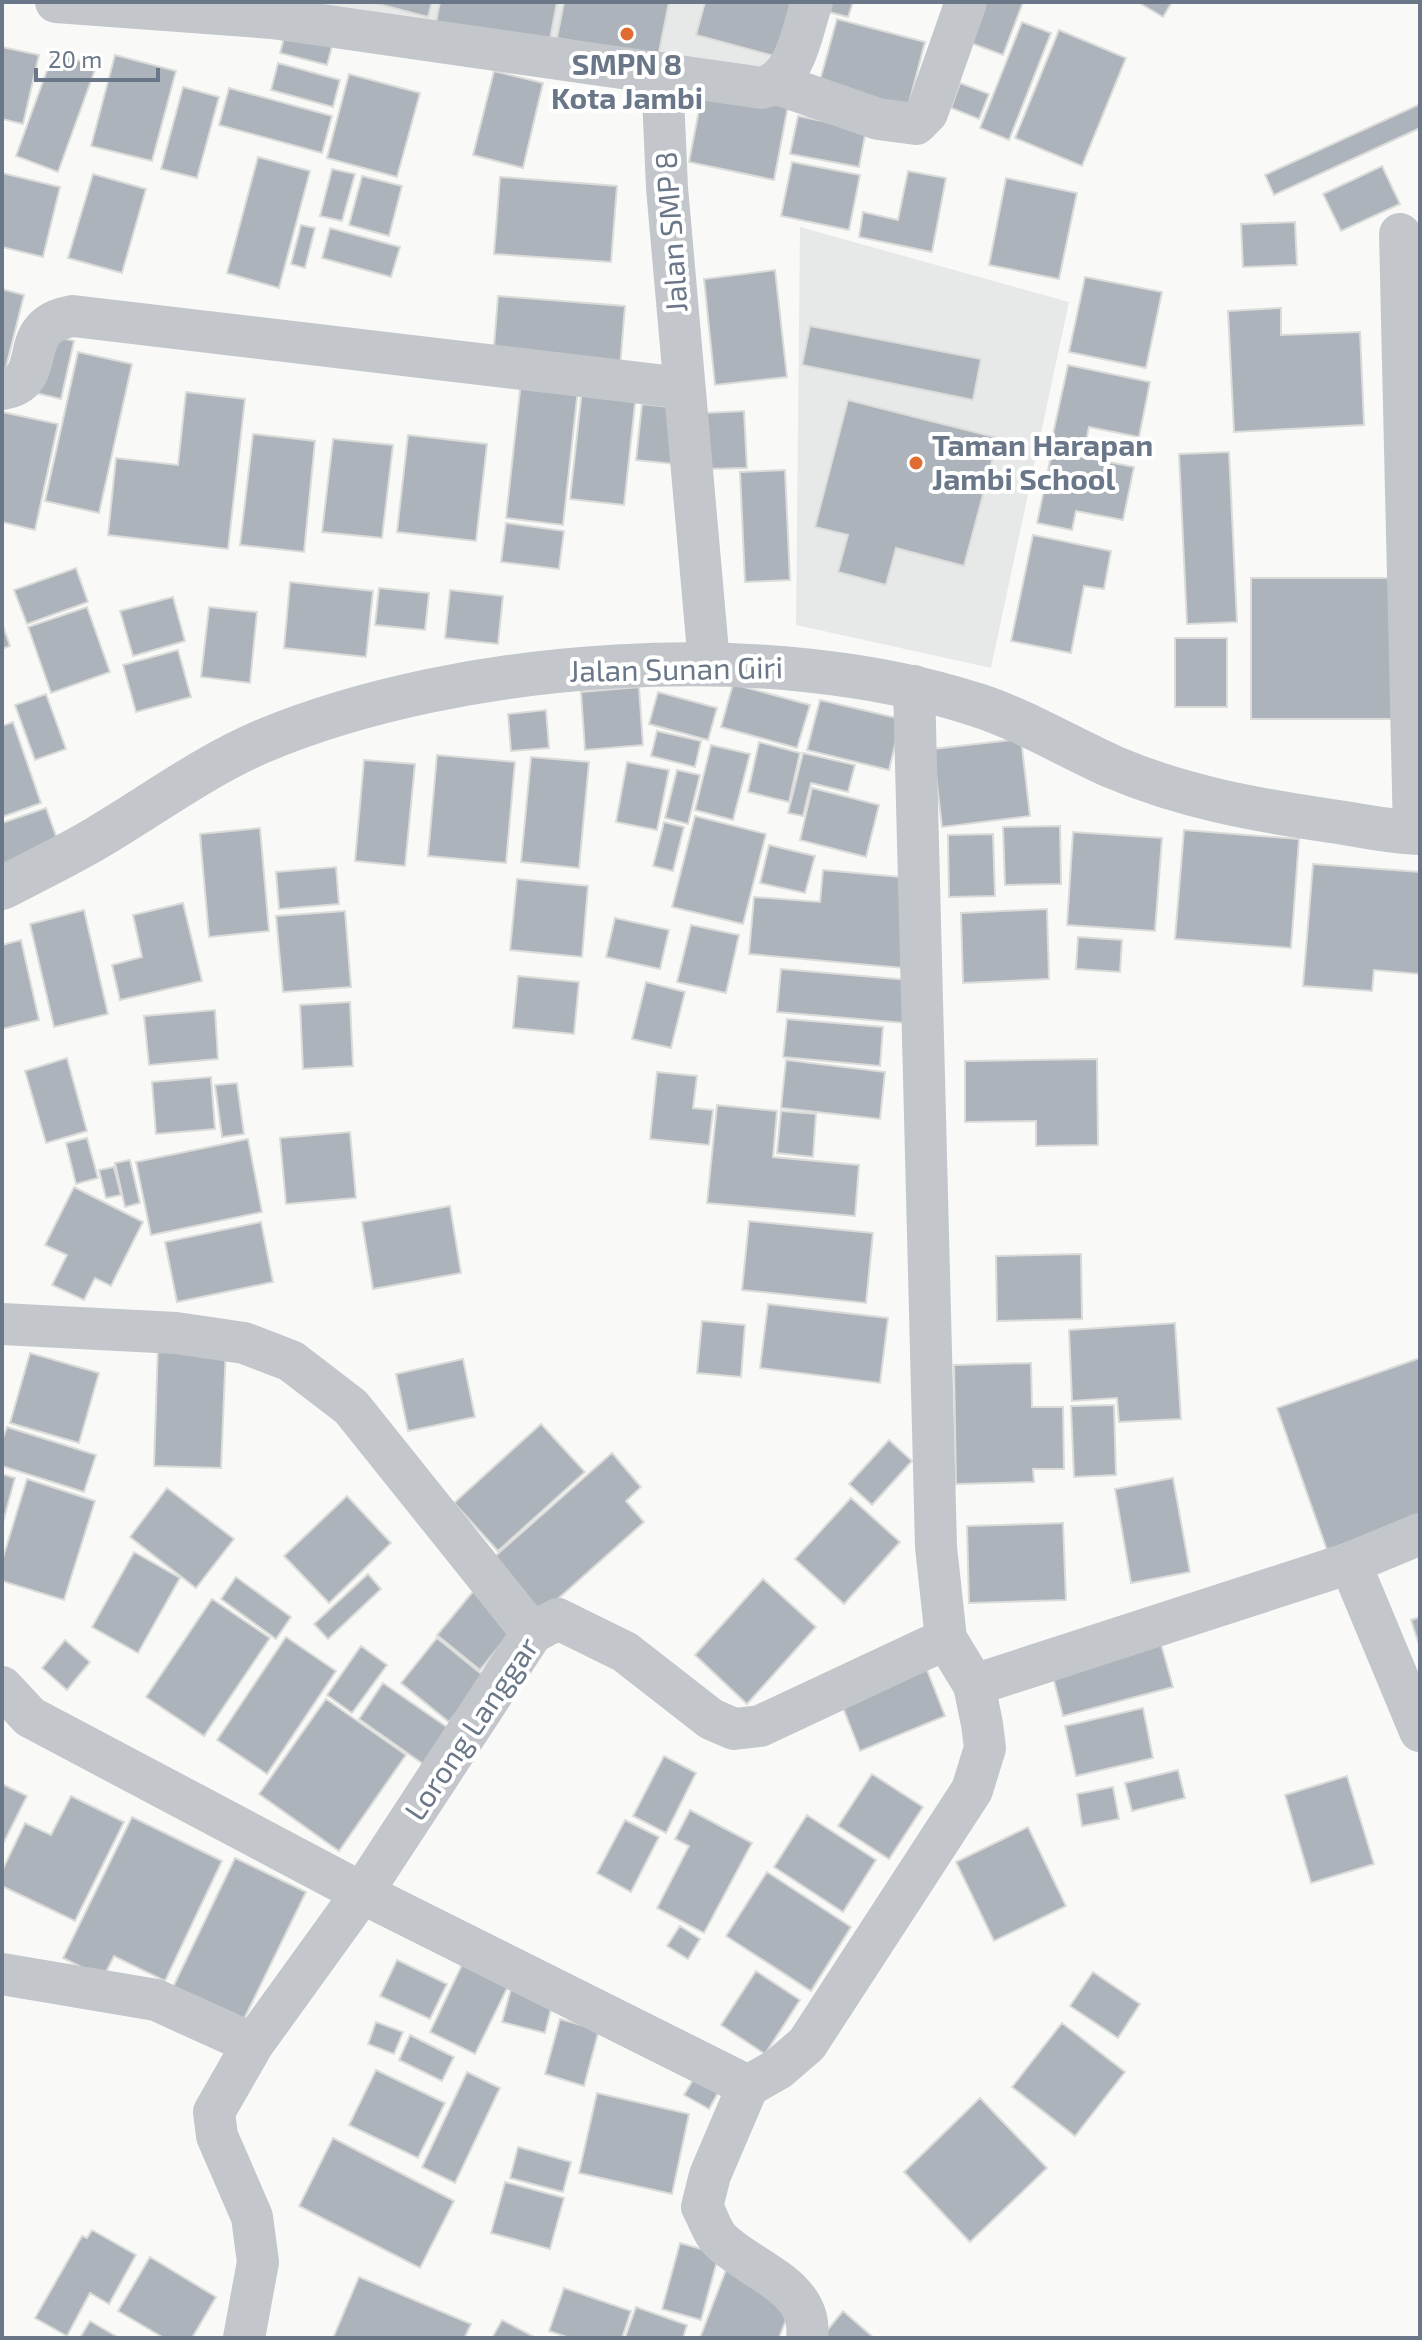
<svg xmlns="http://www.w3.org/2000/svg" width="1422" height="2340" font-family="'Exo 2',sans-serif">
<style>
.built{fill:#e7e9e9}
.building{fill:#acb3ba;stroke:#dbdcda;stroke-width:2}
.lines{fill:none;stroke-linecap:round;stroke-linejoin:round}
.minor{stroke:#c3c7cb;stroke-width:42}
.tertiary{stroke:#c3c7cb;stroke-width:44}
.poi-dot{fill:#e06c31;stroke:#fff;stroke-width:3}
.labels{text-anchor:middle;stroke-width:8;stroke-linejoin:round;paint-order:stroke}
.poi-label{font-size:30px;font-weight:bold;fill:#697788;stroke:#fff}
.street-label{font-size:30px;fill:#697788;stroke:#fff}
</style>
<rect width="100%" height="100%" fill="#f9faf8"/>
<path class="built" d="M298 2H802L783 59 756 78Z
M800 227 1069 302 991 668 796 625Z"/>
<path class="building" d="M371 2H432L428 17Z
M440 2H557L549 45 436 22Z
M564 2H669L658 57 557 38Z
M705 2H793L778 57 696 35Z
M832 2H853L848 17 829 12Z
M984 2H1023L1003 55 968 42Z
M1138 2H1172L1163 17Z
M837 19 925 42 908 107 819 84Z
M1022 22 1051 33 1009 140 980 128Z
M288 23 335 35 327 65 280 53Z
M1059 30 1126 58 1082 166 1015 138Z
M2 47 39 55 23 124 2 119Z
M54 51 96 67 58 172 16 156Z
M115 55 176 71 152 161 91 146Z
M278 63 340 80 333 107 271 90Z
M494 71 543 83 523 168 473 155Z
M349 74 420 93 397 177 327 158Z
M960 83 989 94 979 119 951 108Z
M704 84 789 101 774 180 689 162Z
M183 87 219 97 197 178 161 169Z
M229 88 332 116 322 153 219 125Z
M1420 104V128L1274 195 1265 175Z
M798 116 866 130 859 167 790 154Z
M258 157 310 171 279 288 227 273Z
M792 162 860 175 849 230 781 216Z
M1382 166 1400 204 1341 231 1323 194Z
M332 169 355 174 342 221 320 216Z
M908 171 946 178 932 252 859 237 863 212 898 220Z
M2 173 60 187 43 257 2 247Z
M93 174 146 189 122 273 68 258Z
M362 176 402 186 389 236 349 225Z
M500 177 617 186 611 262 494 254Z
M1006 178 1077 193 1059 279 989 265Z
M1295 222 1297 265 1243 267 1241 224Z
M301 225 315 228 305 268 291 264Z
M330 228 400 247 391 277 322 258Z
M775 270 787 377 715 385 704 279Z
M1085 277 1162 292 1146 368 1069 352Z
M2 289 24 295 5 371 2 370Z
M498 296 625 306 620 368 493 359Z
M1281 308V335L1360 332 1364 425 1234 432 1228 311Z
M810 326 981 359 973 400 802 365Z
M50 335 74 341 61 399 36 393Z
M78 352 132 364 99 513 45 501Z
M1068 365 1150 382 1139 437 1089 427 1084 450 1051 443Z
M521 382 578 389 563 525 506 518Z
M582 390 636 395 624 505 570 499Z
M186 392 245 399 228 549 108 535 116 458 178 465Z
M848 400 998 438 964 566 896 548 886 585 838 572 848 535 815 527Z
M642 404 680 408 674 464 636 460Z
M744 411 747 468 707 469 705 413Z
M2 412 58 424 35 530 2 522Z
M253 434 315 441 304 552 240 545Z
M408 435 487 444 476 541 397 532Z
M333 439 393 445 382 538 322 532Z
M1052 451 1134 467 1123 520 1076 511 1072 530 1037 523Z
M1229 452 1237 622 1187 624 1179 454Z
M785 470 790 580 745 582 740 472Z
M506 523 564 531 559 569 501 562Z
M1033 535 1111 551 1104 589 1084 586 1071 653 1011 641Z
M76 568 88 602 27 624 14 590Z
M1251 578H1400V719H1251Z
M290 582 373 591 366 657 284 648Z
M379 588 429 593 425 630 375 625Z
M450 590 503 596 498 644 445 638Z
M173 597 185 641 133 656 120 611Z
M87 607 110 672 51 693 28 627Z
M209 607 257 612 250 683 201 677Z
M2 623 10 646 2 649Z
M1175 638H1227V707H1175Z
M178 650 191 697 136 712 123 665Z
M733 684 810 705 797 748 721 727Z
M639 687 643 745 585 750 581 692Z
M658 692 717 708 708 740 649 724Z
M46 694 66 749 35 760 15 705Z
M820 700 901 719 889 770 807 750Z
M546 710 549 748 511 751 508 714Z
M13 722 41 803 2 817V726Z
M657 731 701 741 695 767 651 756Z
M1021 739 1030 816 942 827 933 749Z
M759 742 800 753 789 802 748 792Z
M711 745 750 754 733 820 695 810Z
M803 753 855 765 848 792 811 783 803 816 788 813Z
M437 755 515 762 506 863 428 856Z
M531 757 589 762 579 868 521 862Z
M364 760 415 764 405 866 355 861Z
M627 762 669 770 657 830 616 822Z
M677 770 700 775 688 824 665 818Z
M812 788 879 805 866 857 800 840Z
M46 808 60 847 2 867V823Z
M695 816 766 834 743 924 672 907Z
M664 822 684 827 673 871 653 866Z
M1060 826 1061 884 1005 885 1003 827Z
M260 828 269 931 209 937 200 834Z
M1184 830 1299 839 1291 948 1175 939Z
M1073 832 1162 838 1155 931 1067 925Z
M993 834 995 896 949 897 948 835Z
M769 845 815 856 805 893 760 883Z
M1313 864 1420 872V974L1374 970 1372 991 1303 986Z
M336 867 339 904 279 909 276 872Z
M823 870 911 878 903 968 749 954 754 897 820 902Z
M517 879 588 886 582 957 510 950Z
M183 903 202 981 120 1000 112 965 142 957 133 915Z
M1047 909 1049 979 963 983 961 913Z
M84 910 108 1014 54 1027 30 924Z
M345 911 351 987 283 992 276 916Z
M615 918 669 930 660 969 606 957Z
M691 925 739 935 726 993 677 982Z
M1078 937 1122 940 1120 972 1076 969Z
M21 940 39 1020 2 1029V945Z
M781 969 909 980 905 1023 777 1012Z
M518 976 579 982 574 1034 513 1028Z
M646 982 685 992 671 1048 632 1039Z
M350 1002 353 1066 303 1069 300 1005Z
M215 1010 218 1059 149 1065 144 1016Z
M787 1019 883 1027 880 1066 783 1057Z
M67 1058 87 1131 46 1143 25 1071Z
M1097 1059 1098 1145 1036 1146V1121L965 1122V1061Z
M786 1060 885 1072 880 1119 781 1108Z
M657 1072 697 1076 693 1108 713 1110 709 1145 650 1139Z
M211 1077 215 1129 156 1134 152 1082Z
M237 1083 244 1134 222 1137 215 1085Z
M717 1105 777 1111 773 1157 859 1165 855 1216 707 1203Z
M781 1111 816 1114 813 1157 777 1153Z
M350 1132 356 1198 286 1204 280 1138Z
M87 1138 98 1178 76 1184 66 1143Z
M248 1139 262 1212 151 1235 136 1162Z
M130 1160 140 1203 125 1207 115 1163Z
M114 1167 121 1195 106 1198 99 1170Z
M74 1187 143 1222 111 1286 95 1278 84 1300 52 1285 67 1255 45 1245Z
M450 1206 461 1273 373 1289 362 1222Z
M749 1221 873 1233 866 1303 742 1290Z
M261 1222 273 1282 177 1302 165 1242Z
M1081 1254 1082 1319 997 1321 996 1256Z
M768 1304 888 1318 880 1383 760 1368Z
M702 1321 745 1325 741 1377 697 1373Z
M1175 1323 1181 1419 1119 1422 1117 1398 1072 1401 1069 1330Z
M158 1344 226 1347 221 1468 154 1466Z
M30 1353 99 1373 79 1443 10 1423Z
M1420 1358V1517L1327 1550 1277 1408Z
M463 1359 475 1417 408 1431 396 1374Z
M1031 1363 1032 1407H1063L1064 1469H1033L1034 1482 956 1484 954 1365Z
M1114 1405 1116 1475 1074 1477 1071 1406Z
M541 1424 585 1472 498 1551 454 1503Z
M7 1427 96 1455 84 1492 2 1466V1441Z
M889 1440 912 1461 872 1505 849 1484Z
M612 1453 641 1487 626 1501 644 1522 542 1613 493 1558Z
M2 1474 15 1478 2 1526Z
M1173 1478 1190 1572 1131 1583 1115 1489Z
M27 1479 95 1501 64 1600 2 1581V1561Z
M167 1488 234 1539 196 1588 130 1537Z
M347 1496 391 1543 329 1603 284 1556Z
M851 1498 900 1542 844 1604 795 1559Z
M1063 1523 1066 1600 969 1603 967 1526Z
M134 1552 180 1578 138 1653 92 1627Z
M368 1574 381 1589 328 1639 314 1624Z
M236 1577 291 1617 276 1639 221 1599Z
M763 1579 816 1627 747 1704 695 1655Z
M476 1588 518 1623 480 1670 437 1635Z
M212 1599 270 1638 204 1736 146 1697Z
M1420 1617V1648L1411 1620Z
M286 1637 336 1671 267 1774 217 1740Z
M437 1638 485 1677 449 1722 401 1683Z
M65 1640 90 1662 67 1690 42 1668Z
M1161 1644 1173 1687 1063 1716 1052 1673Z
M361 1646 387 1665 352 1713 327 1695Z
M925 1665 945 1716 860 1751 840 1700Z
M383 1683 451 1730 426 1766 359 1719Z
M326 1699 406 1755 339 1851 259 1794Z
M1143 1708 1153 1758 1076 1776 1065 1726Z
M664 1756 696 1773 666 1833 633 1816Z
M1178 1770 1185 1798 1132 1811 1125 1783Z
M872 1774 923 1807 889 1859 838 1826Z
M1347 1776 1374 1864 1311 1883 1285 1795Z
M2 1784 27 1796 2 1846Z
M1113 1787 1119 1819 1082 1826 1077 1794Z
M71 1796 124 1822 75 1921 2 1886V1871L25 1823 51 1835Z
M690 1810 752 1843 704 1933 657 1908 689 1846 675 1839Z
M807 1815 876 1860 843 1912 774 1867Z
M132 1817 222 1861 165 1981 114 1956 103 1978 63 1958Z
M625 1820 659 1837 631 1892 597 1873Z
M1028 1827 1066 1906 994 1941 956 1862Z
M235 1858 306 1892 243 2021 173 1987Z
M767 1872 851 1927 811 1991 726 1936Z
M680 1926 700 1939 688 1959 667 1946Z
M469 1950 515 1972 475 2054 430 2032Z
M397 1960 447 1984 430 2019 380 1996Z
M756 1971 800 2000 765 2054 721 2025Z
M1093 1972 1140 2004 1118 2038 1070 2006Z
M511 1989 553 2001 545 2033 502 2022Z
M560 2019 599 2030 584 2086 545 2074Z
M376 2022 403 2032 394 2054 368 2044Z
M1062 2023 1125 2072 1075 2136 1012 2087Z
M410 2035 454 2057 442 2081 399 2060Z
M700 2068 724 2082 709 2109 684 2095Z
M376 2070 445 2103 418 2158 349 2125Z
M467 2072 500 2088 455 2183 422 2167Z
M597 2093 689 2114 672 2194 579 2173Z
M980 2098 1047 2168 970 2242 904 2172Z
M333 2138 454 2201 420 2268 299 2206Z
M518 2147 571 2162 563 2192 510 2178Z
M505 2182 564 2198 550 2249 491 2233Z
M92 2230 136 2255 109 2304 90 2293 67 2336 35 2318 82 2236 87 2238Z
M680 2243 719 2254 701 2320 662 2309Z
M150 2257 216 2297 192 2338H164L118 2311Z
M726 2270 790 2309 779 2338H700Z
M359 2277 471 2324 465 2337 468 2338H333Z
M564 2288 631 2311 622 2338H570L549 2331Z
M636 2307 687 2325 683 2338H625Z
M843 2311 874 2338H821Z
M502 2320 536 2338H492Z
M90 2321 119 2338H80Z"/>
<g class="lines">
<path class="minor" d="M56 2 272 18 762 88C797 78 801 33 812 2
M662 73 667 188 709 663
M777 84 878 119 916 124 927 113 966 2
M1400 234 1414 833
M2 389C53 381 11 326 73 316L683 388
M2 1324 176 1333 244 1343 291 1361 351 1407 532 1633
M1350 1563 1420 1731
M974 1685 1350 1563 1420 1534
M2 1687 30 1717 362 1893 748 2086 778 2069 807 2044 972 1790 985 1748 982 1724 974 1685 946 1639 936 1547 914 686
M2 1974 156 2000 253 2044
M748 2086 710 2175 702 2207C708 2217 712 2232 720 2240 751 2271 814 2286 807 2338
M244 2338 258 2262 252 2217 217 2136 214 2112 253 2044 362 1893 532 1633 558 1619 625 1652 711 1719 734 1729 760 1726 946 1639"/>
<path class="tertiary" d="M2 888C31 873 60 859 88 843 147 809 200 768 263 741 462 658 772 637 977 705 1024 720 1068 747 1113 767 1183 797 1256 810 1331 821 1360 825 1390 832 1420 833"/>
</g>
<g class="poi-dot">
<circle cx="627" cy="34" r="8"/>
<circle cx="916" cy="463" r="8"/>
</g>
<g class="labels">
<g class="poi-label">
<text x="627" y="75">SMPN 8<tspan x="627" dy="34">Kota Jambi</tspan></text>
<text x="932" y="456" text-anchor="start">Taman Harapan<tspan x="932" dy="34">Jambi School</tspan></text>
</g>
<g class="street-label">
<text transform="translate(672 232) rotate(-94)" y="10">Jalan SMP 8</text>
<text transform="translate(676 670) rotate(-1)" y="10">Jalan Sunan Giri</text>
<text transform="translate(472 1729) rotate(-56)" y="10">Lorong Langgar</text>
</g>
</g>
<rect width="1422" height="2340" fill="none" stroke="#697788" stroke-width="8"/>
<path d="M36 68v12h122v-12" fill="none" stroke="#697788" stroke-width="4"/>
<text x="48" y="68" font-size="24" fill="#697788" stroke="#ffffff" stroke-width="6" paint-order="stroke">20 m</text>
</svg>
